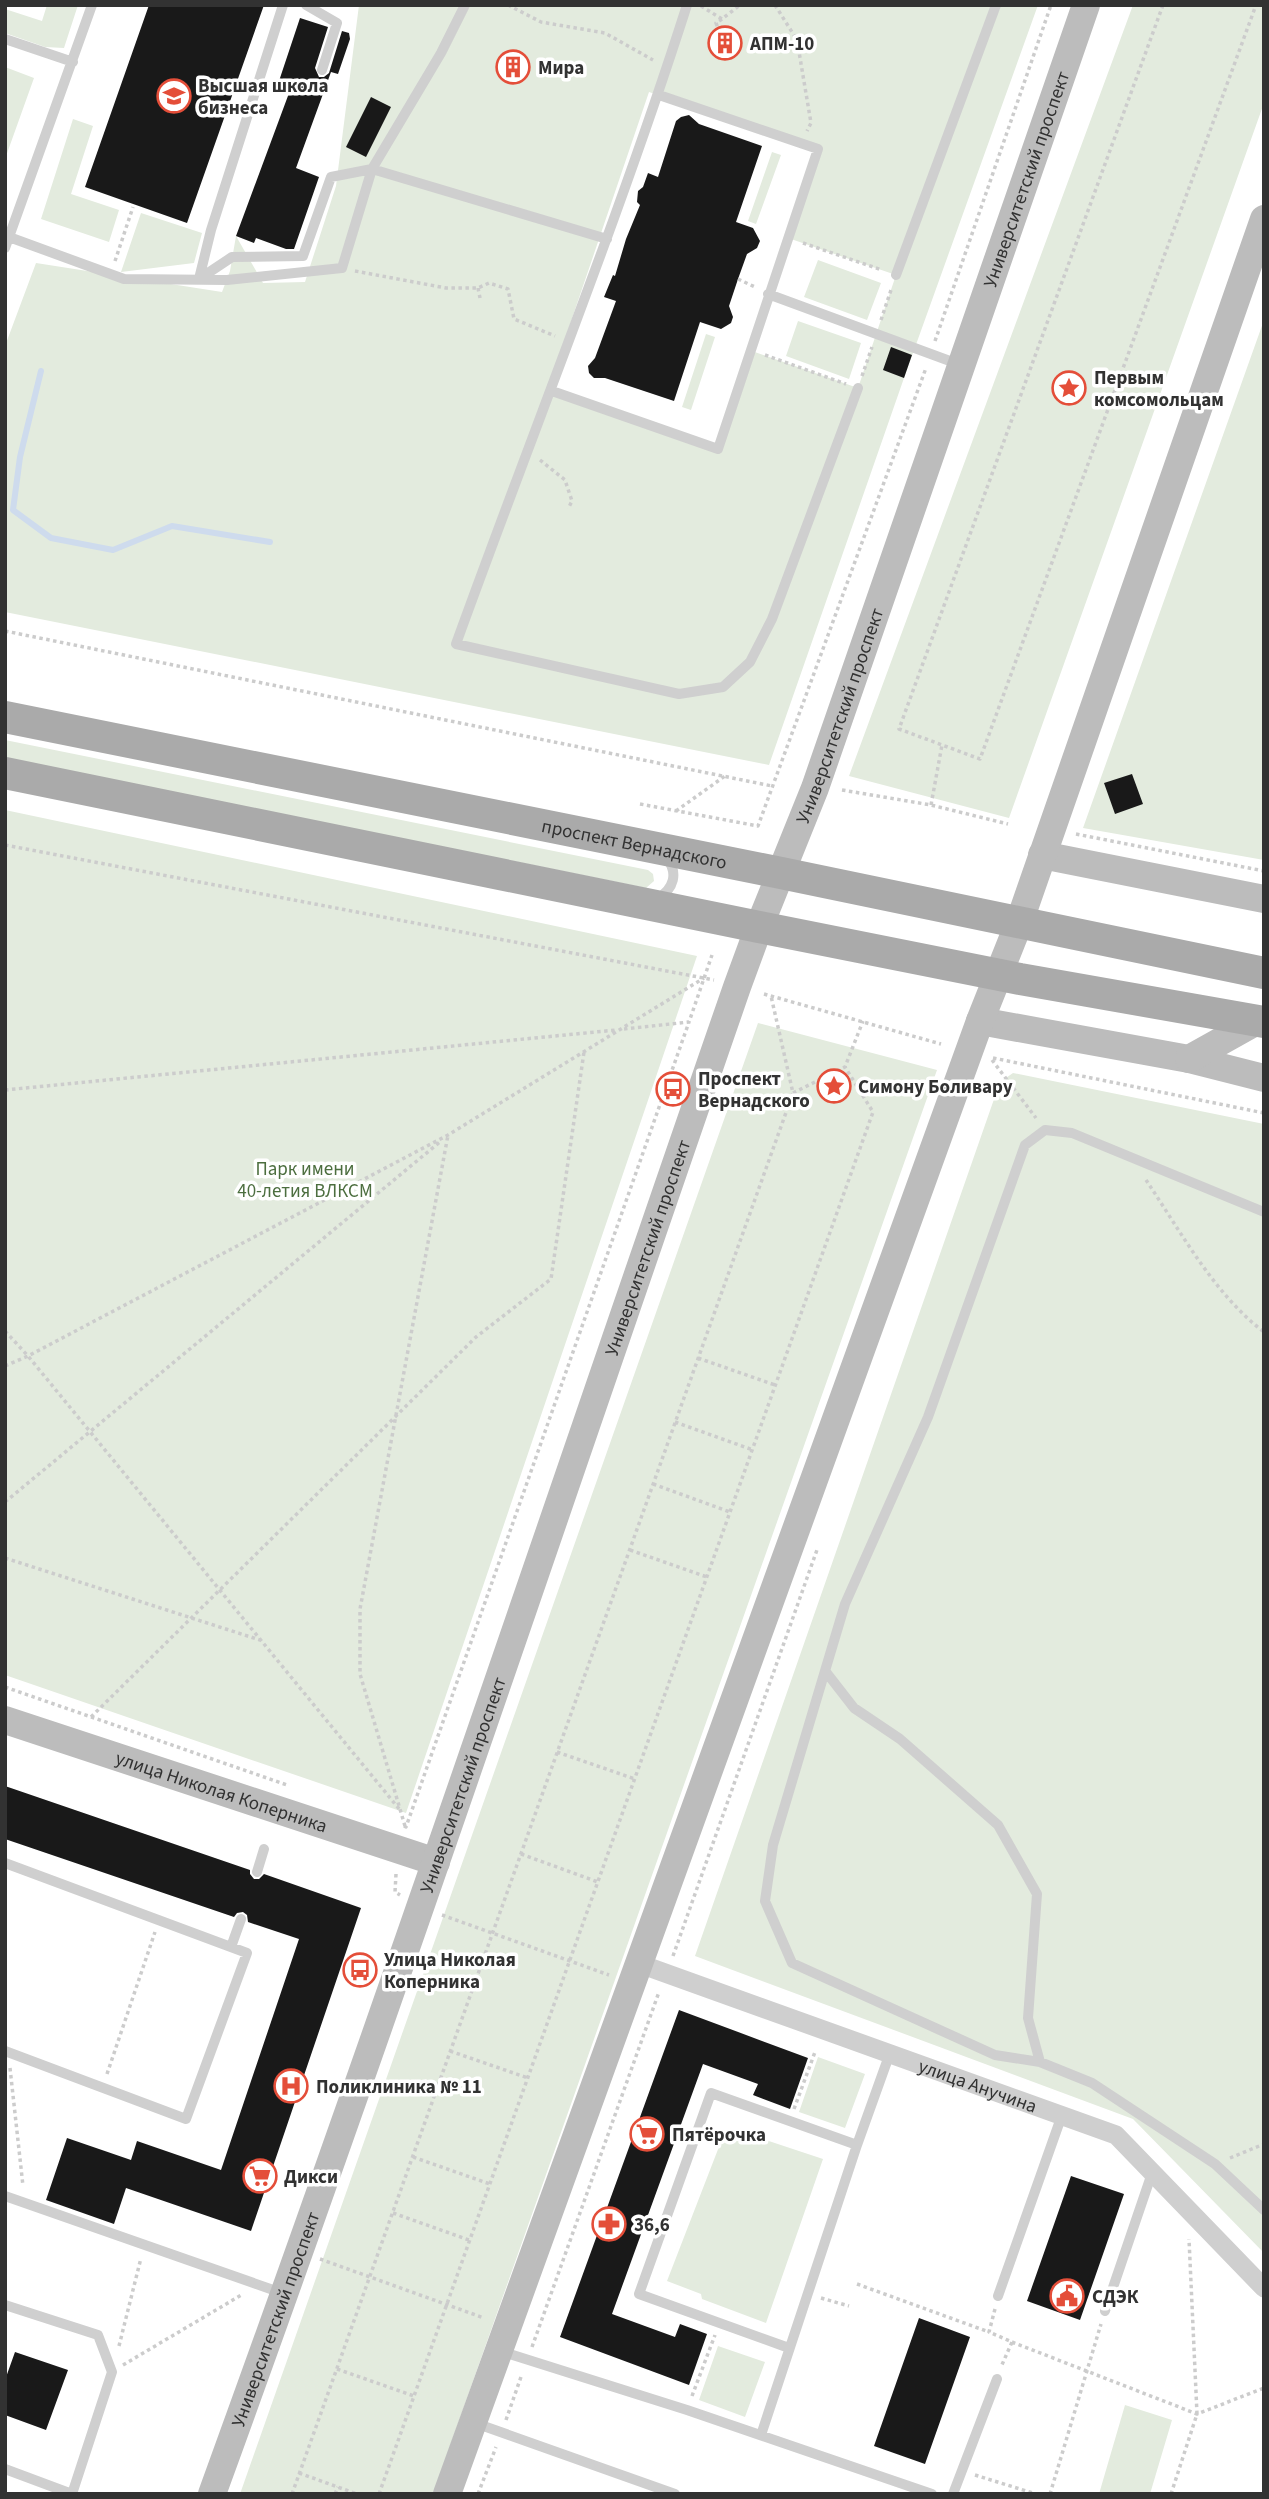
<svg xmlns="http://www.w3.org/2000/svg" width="1269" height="2499" font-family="'Source Sans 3',sans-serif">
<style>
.green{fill:#e3ebde;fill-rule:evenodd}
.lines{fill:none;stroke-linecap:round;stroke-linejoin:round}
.stream{stroke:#cedbed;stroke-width:6}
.building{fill:#191919}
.path{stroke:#ccc;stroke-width:3.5;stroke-dasharray:3.5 3.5;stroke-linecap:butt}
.lane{stroke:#cfcfcf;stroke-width:10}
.street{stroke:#cfcfcf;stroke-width:19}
.secondary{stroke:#bcbcbc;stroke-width:28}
.primary{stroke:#aaa;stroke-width:32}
.labels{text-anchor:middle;stroke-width:7;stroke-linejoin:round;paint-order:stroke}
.poi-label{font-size:19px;font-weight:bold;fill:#323232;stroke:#fff;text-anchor:start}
.street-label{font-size:19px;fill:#323232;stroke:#fff}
.park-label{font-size:19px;fill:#4c6e3f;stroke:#fff}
</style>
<rect width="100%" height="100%" fill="#fff"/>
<path class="green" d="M47 5H78L64 48 45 47 5 33V9L42 21Z
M359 5H1038L904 378 769 765 5 612V346L36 263 222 292 230 271 236 236 263 283 305 282 336 186ZM649 92 817 149 788 238 896 275 858 388 749 350 718 448 548 389Z
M1133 5H1264V103L1009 818 849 776Z
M5 67 34 78 5 159Z
M73 119 93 126 71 194 119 210 109 242 41 219Z
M772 152 781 155 756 224 748 221Z
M141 213 202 233 194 263 121 272Z
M818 260 881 283 867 320 804 297Z
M1264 320V860L1083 828Z
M798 321 861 343 849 379 786 356Z
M706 334 715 337 691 410 682 407Z
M5 740 648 870 653 874 654 881 646 888 5 758Z
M5 810 697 956 406 1813 5 1675Z
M758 1023 937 1070 433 2494H240Z
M1013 1073 1264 1124V2253L1133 2119 695 1956 1000 1082Z
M818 2057 865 2074 845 2128 799 2112Z
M736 2130 823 2159 766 2323 702 2299 701 2294 667 2281 722 2139Z
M718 2346 765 2362 745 2417 699 2400Z
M1125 2405 1172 2420 1150 2494H1099Z"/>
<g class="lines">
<path class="stream" d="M41 371 20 457 13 510 51 538 113 550 172 526 270 542"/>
</g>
<path class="building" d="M149 5H264L187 223 85 187Z
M300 18 328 27 315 68 319 77H324L329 73 342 31 349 33 350 39 338 74 331 72 296 168 319 177 294 249H286L256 238 254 243 236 236 292 85 279 81Z
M371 97 391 107 366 157 346 147Z
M689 115 699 124 762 146 736 222 753 228 760 241 757 248 747 254 738 279 729 306 733 317 731 323 721 329 700 322 674 401 605 378H594L589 373 588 366 595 358 616 301 604 297 613 275 615 276 626 239 640 205 637 202 638 191 643 187 648 173 658 177 676 121 681 117Z
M891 347 912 355 904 378 883 370Z
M1132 774 1143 804 1115 814 1104 783Z
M5 1786 250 1870V1874L254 1879H259L264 1874 361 1908 251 2231 126 2188 114 2224 46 2200 67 2138 131 2160 137 2141 221 2170 299 1939 248 1922 247 1915 243 1912 237 1913 234 1917 5 1839Z
M679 2010 808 2058 790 2109 753 2095 758 2084 703 2064 612 2314 675 2337 680 2324 707 2334 689 2385 560 2337Z
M1071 2176 1124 2194 1080 2320 1027 2301Z
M919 2318 970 2337 925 2464 874 2446Z
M15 2352 68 2370 46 2430 5 2415V2380Z"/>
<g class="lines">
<path class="path" d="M508 5 541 22 605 33 653 60
M775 5 797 40 811 123 807 131
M1163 5 899 729 980 759 1256 5
M701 6 722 19 740 5
M722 19 716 23 718 28 711 35 721 33 723 36
M803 243 882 270
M115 261 133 207
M355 271 446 288H478L489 283 508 289 514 319 555 336
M738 279 755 287
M478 288 480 298
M881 320 892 287
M935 341 1051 5
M765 355 846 384
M862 376 872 347
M540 460 565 480 572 501 568 509
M5 631 772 786
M842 790 931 805 1008 824
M640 804 758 826 926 368
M931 805 942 745
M676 811 725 776
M1076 834 1264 871
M5 845 714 980
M764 994 941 1044
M624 1029 689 1022 712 955
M993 1058 1264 1113
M992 1060 1036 1118
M5 1090 616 1030
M793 1093 845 1067 863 1021
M1146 1180C1181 1232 1214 1294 1264 1332
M5 1331 28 1356 400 1810
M698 1358 775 1385
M5 1366 28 1356 448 1135 704 978
M675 1422 753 1450
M653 1484 730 1512
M5 1502 441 1141
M630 1550 707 1577
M5 1558 260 1640
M5 1687 287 1785
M91 1717 476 1337 551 1279 584 1052
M557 1752 635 1779
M404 1826 406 1827 689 1022
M405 1826 360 1674V1609L448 1135
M521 1854 598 1882
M396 1874 395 1892 400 1895
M442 1915 609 1975
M673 1956 818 1547
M450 2051 528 2078
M10 2068 23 2186
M107 2074 155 1932
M794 2109 815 2052
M413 2157 490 2184
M1230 2158 1264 2144
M393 2213 469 2240
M320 2259 484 2318
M857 2284 989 2332
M821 2298 849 2306
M995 2309 989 2332 1012 2342 1001 2367
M1012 2342 1197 2414 1264 2388
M119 2346 141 2258
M532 2347 659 1992
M123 2365 243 2294
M337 2369 414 2396
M692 2396 715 2335
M506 2420 522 2374
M299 2473 357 2494
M975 2475 1036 2494
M292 2494 793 1093 771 996
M335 2494 338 2487
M379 2494 873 1112 845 1067
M478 2494 496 2447
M1050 2494 1101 2324
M1171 2494 1197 2414 1189 2239"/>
<path class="lane" d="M306 5 337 23 322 70
M687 5C618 221 533 431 456 644L679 694 723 687 750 662 772 619 858 388
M5 39 73 62
M9 237 124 279 227 280 342 268 372 169 441 53 465 5
M5 248 92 5
M896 275 996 5
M199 279 232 257 303 256 331 177 372 169 607 239
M199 279 211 230 283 5
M768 294 958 364
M552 391 718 449 818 149 659 95
M657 899C674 889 679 873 666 857
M1264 1212 1072 1133 1045 1130 1025 1145 928 1417 845 1604 773 1845 765 1901 792 1963 995 2055 1040 2062 1092 2083 1215 2164 1264 2210
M826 1672 854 1708 900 1739 998 1825 1037 1894 1028 2018 1040 2062
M5 1863 247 1953 186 2119 5 2051
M257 1872 264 1849
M231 1947 241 1919
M5 2196 282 2293
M998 2296 1062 2115
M5 2305 98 2335 112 2372 72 2494
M1105 2311 1152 2173
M789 2348 639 2294 711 2093 857 2145
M500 2351 687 2410 932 2494
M475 2423 675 2494
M761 2435 857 2145 890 2053
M5 2469 72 2494
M953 2494 997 2379"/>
<path class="street" id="s1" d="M640 1964 1116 2135 1264 2288"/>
<g class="secondary">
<path d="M1042 855 1264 899"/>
<path d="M980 1021 1189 1059 1264 1078"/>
<path d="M1189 1059 1257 1021"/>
<path id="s2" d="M5 1720 436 1862"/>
<path id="s3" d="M212 2494C394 1994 563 1489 737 987L759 927 815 788 1086 5"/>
<path d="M447 2494 980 1021 1019 923 1264 219"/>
</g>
<g class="primary">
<path id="s4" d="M5 717 781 873 1264 973"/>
<path d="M5 773 759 927 1020 979 1264 1022"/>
</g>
</g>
<defs>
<symbol id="building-ring" viewBox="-11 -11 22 22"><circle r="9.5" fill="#fff" stroke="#e44e39" stroke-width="1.5"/><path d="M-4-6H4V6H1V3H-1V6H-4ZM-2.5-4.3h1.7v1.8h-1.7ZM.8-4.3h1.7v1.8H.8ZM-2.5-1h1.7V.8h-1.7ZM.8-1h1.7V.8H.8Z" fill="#e44e39"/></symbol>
<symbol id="university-ring" viewBox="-11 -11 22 22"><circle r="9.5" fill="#fff" stroke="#e44e39" stroke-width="1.5"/><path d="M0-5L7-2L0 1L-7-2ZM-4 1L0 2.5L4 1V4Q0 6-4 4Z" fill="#e44e39"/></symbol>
<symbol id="sight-ring" viewBox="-11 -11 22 22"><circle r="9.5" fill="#fff" stroke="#e44e39" stroke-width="1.5"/><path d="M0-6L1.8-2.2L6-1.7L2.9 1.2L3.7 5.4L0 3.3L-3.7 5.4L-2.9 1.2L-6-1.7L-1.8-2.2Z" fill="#e44e39"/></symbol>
<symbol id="bus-ring" viewBox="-11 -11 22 22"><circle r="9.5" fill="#fff" stroke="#e44e39" stroke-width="1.5"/><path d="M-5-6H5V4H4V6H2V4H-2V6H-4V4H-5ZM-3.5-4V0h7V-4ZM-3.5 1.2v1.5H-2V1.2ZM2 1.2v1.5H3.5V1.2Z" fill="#e44e39"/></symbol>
<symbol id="hospital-ring" viewBox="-11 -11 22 22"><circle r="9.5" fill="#fff" stroke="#e44e39" stroke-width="1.5"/><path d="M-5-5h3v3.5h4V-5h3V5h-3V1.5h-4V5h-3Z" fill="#e44e39"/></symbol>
<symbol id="supermarket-ring" viewBox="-11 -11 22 22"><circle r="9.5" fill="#fff" stroke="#e44e39" stroke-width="1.5"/><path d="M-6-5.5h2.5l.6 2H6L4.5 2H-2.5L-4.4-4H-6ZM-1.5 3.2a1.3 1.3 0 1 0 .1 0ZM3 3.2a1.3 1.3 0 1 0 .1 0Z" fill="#e44e39"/></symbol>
<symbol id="pharmacy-ring" viewBox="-11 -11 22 22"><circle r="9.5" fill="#fff" stroke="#e44e39" stroke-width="1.5"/><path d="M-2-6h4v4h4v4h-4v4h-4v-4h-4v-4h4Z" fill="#e44e39"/></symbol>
<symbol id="civic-ring" viewBox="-11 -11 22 22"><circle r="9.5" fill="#fff" stroke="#e44e39" stroke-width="1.5"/><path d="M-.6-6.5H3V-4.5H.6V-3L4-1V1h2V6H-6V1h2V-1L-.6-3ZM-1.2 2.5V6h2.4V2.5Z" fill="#e44e39"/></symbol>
</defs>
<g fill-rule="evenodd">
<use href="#building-ring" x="706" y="24" width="38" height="38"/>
<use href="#building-ring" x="494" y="48" width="38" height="38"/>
<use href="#university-ring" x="155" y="77" width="38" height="38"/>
<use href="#sight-ring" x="1050" y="369" width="38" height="38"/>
<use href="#sight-ring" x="815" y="1067" width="38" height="38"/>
<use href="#bus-ring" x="654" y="1070" width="38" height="38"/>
<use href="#bus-ring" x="341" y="1951" width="38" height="38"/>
<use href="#hospital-ring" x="272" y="2067" width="38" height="38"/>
<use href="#supermarket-ring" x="628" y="2115" width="38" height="38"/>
<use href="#supermarket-ring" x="241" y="2157" width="38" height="38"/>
<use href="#pharmacy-ring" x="590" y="2205" width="38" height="38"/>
<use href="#civic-ring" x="1048" y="2277" width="38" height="38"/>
</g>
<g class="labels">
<g class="poi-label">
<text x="750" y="50">АПМ-10</text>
<text x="538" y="74">Мира</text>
<text x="198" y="92">Высшая школа<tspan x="198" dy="22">бизнеса</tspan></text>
<text x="1094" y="384">Первым<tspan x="1094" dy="22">комсомольцам</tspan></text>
<text x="698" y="1085">Проспект<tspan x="698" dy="22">Вернадского</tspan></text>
<text x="858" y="1093">Симону Боливару</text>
<text x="384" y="1966">Улица Николая<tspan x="384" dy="22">Коперника</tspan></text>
<text x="316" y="2093">Поликлиника № 11</text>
<text x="672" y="2141">Пятёрочка</text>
<text x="284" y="2183">Дикси</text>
<text x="634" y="2231">36,6</text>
<text x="1092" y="2303">СДЭК</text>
</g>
<g class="street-label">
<text dy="7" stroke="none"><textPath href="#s3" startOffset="2454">Университетский проспект</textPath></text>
<text dy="7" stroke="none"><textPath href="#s3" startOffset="1886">Университетский проспект</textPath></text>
<text dy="7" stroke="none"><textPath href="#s4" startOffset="642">проспект Вернадского</textPath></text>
<text dy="7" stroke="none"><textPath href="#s3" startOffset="1320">Университетский проспект</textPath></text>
<text dy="7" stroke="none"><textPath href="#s3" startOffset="752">Университетский проспект</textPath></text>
<text dy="7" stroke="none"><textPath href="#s2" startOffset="228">улица Николая Коперника</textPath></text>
<text dy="7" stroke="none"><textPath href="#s1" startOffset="359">улица Анучина</textPath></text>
<text dy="7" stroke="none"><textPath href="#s3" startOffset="186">Университетский проспект</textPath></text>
</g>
<g class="park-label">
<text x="305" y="1175">Парк имени<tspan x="305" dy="22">40-летия ВЛКСМ</tspan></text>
</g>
</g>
<rect width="1269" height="2499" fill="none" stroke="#323232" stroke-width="14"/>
</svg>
